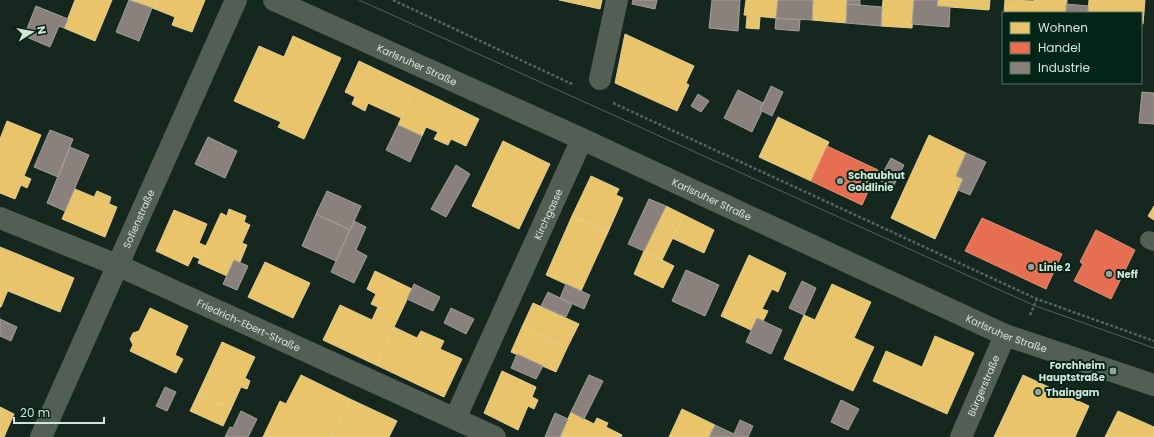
<svg xmlns="http://www.w3.org/2000/svg" width="1154" height="437" font-family="Poppins,sans-serif">
<style>
.homes{fill:#e9c46a;stroke:#e2ce8c}
.shops{fill:#e76f51;stroke:#e1927a}
.industry{fill:#8a817c;stroke:#a09f98}
.lines{fill:none;stroke-linecap:round;stroke-linejoin:round}
.path{stroke:#59635b;stroke-width:2.5;stroke-dasharray:3 2;stroke-linecap:butt}
.service{stroke:#535e55;stroke-width:18}
.minor{stroke:#535e55;stroke-width:22}
.tertiary{stroke:#535e55;stroke-width:22}
.tram{stroke:#57635b;stroke-width:1}
.poi-dot{fill:#90a299;stroke:#032517;stroke-width:1.5}
.labels{text-anchor:middle;stroke-width:4;stroke-linejoin:round;paint-order:stroke}
.street-label{font-size:10px;fill:#d2e5da;stroke:#032517}
.poi-label{font-size:10px;font-weight:bold;fill:#d2e5da;stroke:#032517;text-anchor:start}
</style>
<rect width="100%" height="100%" fill="#16271f"/>
<path class="homes" d="M75 0H112L95 41 64 28Z
M131 0H158L155 9Z
M158 0H205L192 32 172 25 175 17 155 9Z
M559 0H602L600 9Z
M746 0H778L776 18 744 15Z
M813 0H847L846 23 812 20Z
M883 0H914L912 28 881 26Z
M938 0H990L989 10 937 6Z
M1005 0 1034 1V0H1067L1066 13H1004Z
M1089 0H1145L1143 24H1141V13H1088Z
M747 16 760 17 759 29 746 28Z
M625 34 694 66 686 83 689 85 677 111 615 83Z
M293 36 341 58 304 139 278 127 281 122 234 101 259 46 284 57Z
M359 61 415 88 401 118 368 103 365 111 352 104 355 97 345 92Z
M415 88 479 119 466 146 451 139 448 145 434 139 438 132 426 127 422 136 398 125Z
M778 117 829 142 811 181 759 157Z
M7 121 41 135 24 176 31 179 27 188 21 185 15 199 0 193V139Z
M929 135 966 153 956 176 963 179 935 239 891 218Z
M503 141 550 164 519 229 472 206Z
M591 176 619 189 616 195 623 198 608 232 572 216Z
M75 189 94 197 97 191 111 197 109 204 117 207 105 237 62 219Z
M666 206 684 215 662 260 644 251Z
M1154 206V220L1148 216Z
M229 209 246 216 244 222 250 225 242 243 247 245 240 262 234 260 227 276 198 263 221 213 227 216Z
M174 210 207 224 199 243 206 246 200 259 193 256 188 266 156 251Z
M684 215 714 230 704 253 672 238Z
M572 216 608 232 581 291 546 275Z
M0 247 22 256 1 307H0Z
M644 251 674 266 663 288 634 274Z
M749 255 786 273 778 292 772 289 762 309 768 311 763 321 757 318 751 330 721 316Z
M22 256 74 278 60 312 8 291Z
M265 262 310 283 293 318 248 297Z
M375 271 412 289 376 365 323 340 340 305 372 320 378 307 371 304 376 294 367 289Z
M832 284 871 302 854 338 874 347 853 391 784 359 804 315 815 320Z
M533 303 579 324 567 348 522 327Z
M150 308 188 326 175 355 183 359 176 373 130 351 133 345 130 339 133 333 139 331Z
M394 327 417 338 421 331 444 341 440 349 462 359 444 397 376 365Z
M522 327 567 348 556 372 511 352Z
M935 336 974 353 947 414 873 381 886 351 922 367Z
M222 342 255 357 245 378 250 381 247 389 241 387 231 409 198 394Z
M502 371 536 387 532 397 538 400 534 409 528 406 518 430 484 413Z
M301 375 350 399 332 437H263L280 401 286 404Z
M1023 375 1089 406 1075 437H994Z
M198 394 231 409 223 426 190 411Z
M350 399 397 421 389 437H332Z
M0 407 14 414 4 437H0Z
M682 409 715 425 709 437H669Z
M1118 411 1154 427V437H1105Z
M571 412 594 424 597 418 608 423 606 427 622 435 621 437H560Z"/>
<path class="shops" d="M827 146 878 170 862 205 811 181Z
M982 218 1062 254 1046 289 965 251Z
M1096 230 1135 250 1111 299 1074 281 1083 264 1080 262Z"/>
<path class="industry" d="M129 0 152 8 139 41 116 32Z
M633 0H657L655 9 632 4Z
M712 0H740L738 31 709 28Z
M778 0H813L812 20 776 18Z
M847 0H860V5L847 4Z
M914 0H938L937 6 950 7 949 27 912 24Z
M847 4 882 7 881 26 846 23Z
M1066 4 1088 6V13H1066Z
M36 6 68 19 64 28 59 26 50 47 24 36Z
M776 18 800 20 799 31 775 29Z
M771 86 783 92 772 116 760 110Z
M738 90 763 103 760 110 762 111 752 132 724 118Z
M1142 92 1154 93V124L1139 123Z
M698 94 709 101 701 112 691 106Z
M398 125 422 136 410 162 386 150Z
M50 130 73 139 58 177 34 167Z
M208 137 237 151 225 178 195 164Z
M70 147 89 155 65 211 47 203Z
M966 153 986 162 970 195 958 190 963 179 956 176Z
M891 158 904 165 893 187 879 180Z
M456 165 470 174 446 217 431 209Z
M327 191 361 206 350 230 316 214Z
M649 199 666 206 644 251 628 244Z
M316 214 350 230 336 261 302 246Z
M354 221 366 227 356 250 367 256 354 283 331 272Z
M234 260 248 266 237 290 223 284Z
M686 270 719 285 705 316 672 301Z
M802 281 816 288 804 315 789 308Z
M414 284 440 297 433 311 407 299Z
M566 284 590 295 584 309 560 298Z
M548 292 572 304 566 317 541 306Z
M451 308 474 319 466 334 444 323Z
M757 318 782 330 771 354 746 342Z
M0 319 17 327 11 341 0 336Z
M517 354 543 366 536 379 511 368Z
M589 375 603 381 584 419 571 412Z
M165 387 176 392 167 411 156 406Z
M841 400 859 409 848 430 831 422Z
M241 411 257 419 248 437H225L230 427 233 428Z
M555 413 568 419 560 437H545Z
M740 420 753 426 748 437H709L715 425 734 434Z"/>
<g class="lines">
<path class="path" d="M393 0 574 85
M613 103 1037 299 1154 341
M1030 315 1037 299"/>
<path class="service" d="M1149 240 1154 242"/>
<g class="minor">
<path d="M600 79 617 0"/>
<path id="s1" d="M0 218 117 265 495 437"/>
<path id="s2" d="M455 419 582 139"/>
<path id="s3" d="M41 437 236 0"/>
<path id="s4" d="M961 437 1005 335"/>
</g>
<path class="tertiary" id="s5" d="M274 0 582 139 1005 335 1154 385"/>
<path class="tram" d="M359 0 1033 305 1154 348"/>
</g>
<g class="poi-dot">
<circle cx="840" cy="181" r="4"/>
<circle cx="1031" cy="267" r="4"/>
<circle cx="1109" cy="274" r="4"/>
<rect x="1109" y="367" width="8" height="8" rx="2"/>
<circle cx="1038" cy="392" r="4"/>
</g>
<g class="labels">
<g class="street-label">
<text dy="4" stroke="none"><textPath href="#s5" startOffset="157">Karlsruher Straße</textPath></text>
<text dy="4" stroke="none"><textPath href="#s5" startOffset="481">Karlsruher Straße</textPath></text>
<text dy="4" stroke="none"><textPath href="#s2" startOffset="225">Kirchgasse</textPath></text>
<text dy="4" stroke="none"><textPath href="#s3" startOffset="239">Sofienstraße</textPath></text>
<text dy="4" stroke="none"><textPath href="#s1" startOffset="271">Friedrich-Ebert-Straße</textPath></text>
<text dy="4" stroke="none"><textPath href="#s5" startOffset="805">Karlsruher Straße</textPath></text>
<text dy="4" stroke="none"><textPath href="#s4" startOffset="56">Bürgerstraße</textPath></text>
</g>
<g class="poi-label">
<text x="848" y="179">Schaubhut<tspan x="848" dy="12">Goldlinie</tspan></text>
<text x="1039" y="271">Linie 2</text>
<text x="1117" y="278">Neff</text>
<text x="1105" y="369" text-anchor="end">Forchheim<tspan x="1105" dy="12">Hauptstraße</tspan></text>
<text x="1046" y="396">Thaingam</text>
</g>
</g>
<rect x="1002" y="12" width="140" height="72" fill="#032517" stroke="#567265"/>
<rect x="1010" y="22" width="20" height="12" fill="#e9c46a" stroke="#567265"/>
<text x="1038" y="32" font-size="12" fill="#d2e5da">Wohnen</text>
<rect x="1010" y="42" width="20" height="12" fill="#e76f51" stroke="#567265"/>
<text x="1038" y="52" font-size="12" fill="#d2e5da">Handel</text>
<rect x="1010" y="62" width="20" height="12" fill="#8a817c" stroke="#567265"/>
<text x="1038" y="72" font-size="12" fill="#d2e5da">Industrie</text>
<g transform="translate(32 32) rotate(79)" stroke="#032517" stroke-width="3" paint-order="stroke">
<path d="M0-3L7 15L0 10L-7 15Z" fill="#d2e5da"/>
<text y="-6" font-size="11" font-weight="bold" text-anchor="middle" fill="#d2e5da">N</text>
</g>
<path d="M14 417v6h90v-6" fill="none" stroke="#d2e5da" stroke-width="2"/>
<text x="20" y="417" font-size="12" fill="#d2e5da" stroke="#032517" stroke-width="3" paint-order="stroke">20 m</text>
</svg>
